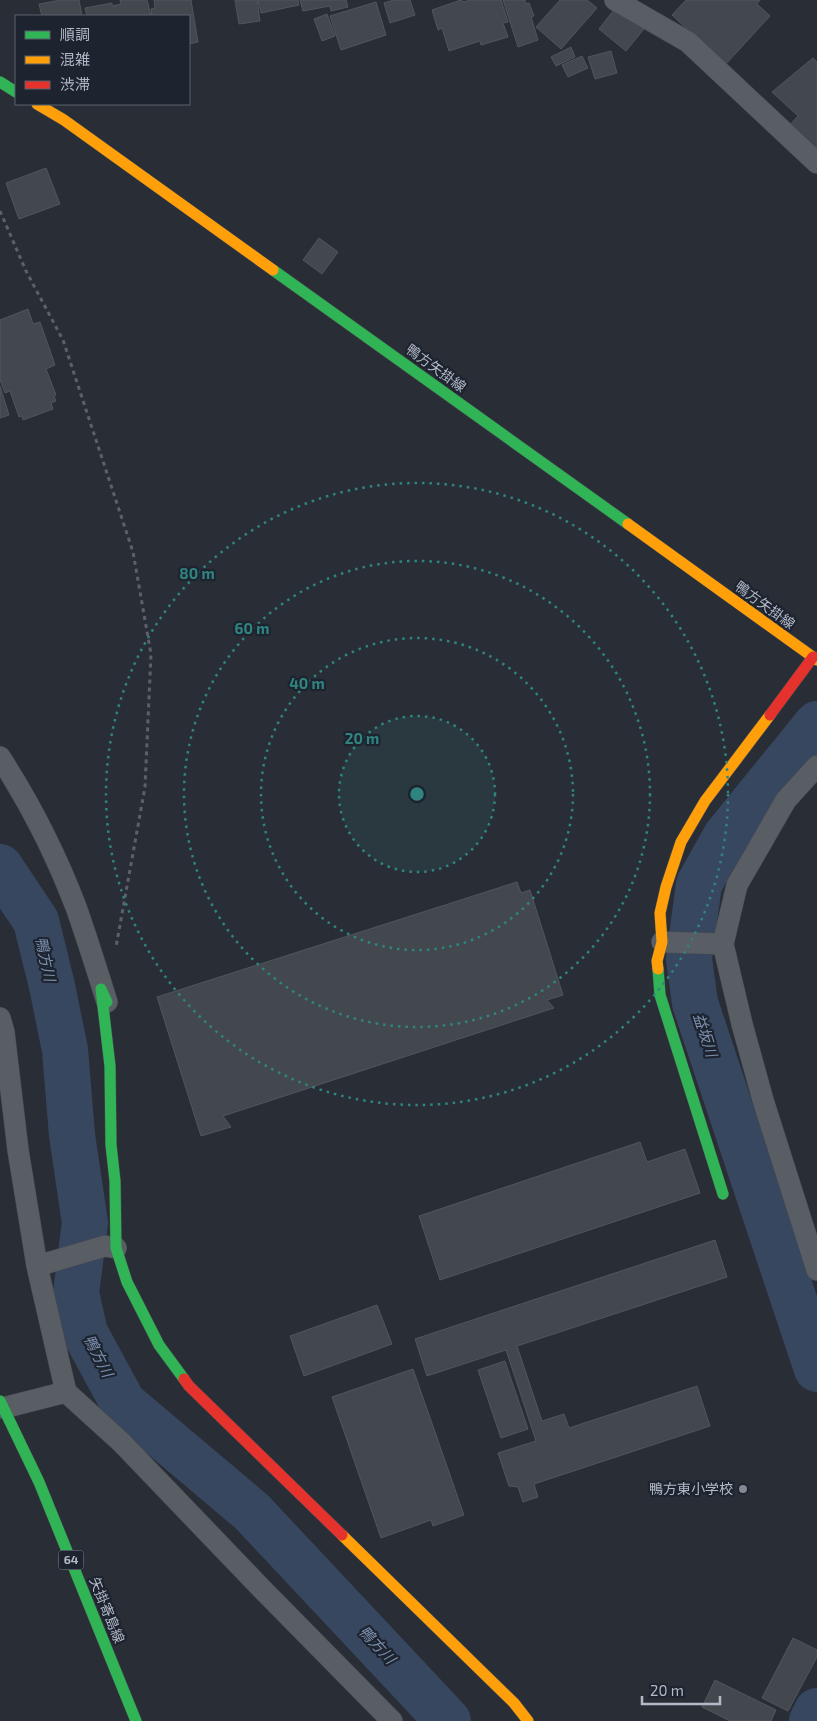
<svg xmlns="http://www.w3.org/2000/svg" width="817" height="1721" font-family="'Exo 2','Noto Sans JP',sans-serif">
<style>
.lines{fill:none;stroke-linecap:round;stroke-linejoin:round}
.river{stroke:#384760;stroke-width:46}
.building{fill:#43484e;stroke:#51565d}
.street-casing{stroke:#45494f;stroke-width:22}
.fast-casing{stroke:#45494f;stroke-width:12}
.slow-casing{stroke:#45494f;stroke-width:12}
.jam-casing{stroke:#45494f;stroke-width:12}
.path{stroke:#5d6167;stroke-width:3;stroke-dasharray:4 4;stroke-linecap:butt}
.street{stroke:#595d64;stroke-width:21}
.fast{stroke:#30b455;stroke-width:11}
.slow{stroke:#ff9f0a;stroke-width:11}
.jam{stroke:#e5322d;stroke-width:11}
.ring{fill:none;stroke:#308480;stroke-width:2.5;stroke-dasharray:2.5 5}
.poi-dot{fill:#838994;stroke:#1d2430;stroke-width:2}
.labels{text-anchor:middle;stroke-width:4.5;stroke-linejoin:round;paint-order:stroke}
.shield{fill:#1d2430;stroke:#868d9a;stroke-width:1}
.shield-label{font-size:12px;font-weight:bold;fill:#b3bac7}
.street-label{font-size:14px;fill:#b3bac7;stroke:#1d2430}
.poi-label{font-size:14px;fill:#b3bac7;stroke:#1d2430;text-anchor:end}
.water-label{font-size:15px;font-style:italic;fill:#7c90ae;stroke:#1d2430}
.centre{fill:#308480;stroke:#1d2430;stroke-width:2.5}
.ring-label{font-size:15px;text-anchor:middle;font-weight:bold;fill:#308480;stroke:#1d2430;stroke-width:4.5;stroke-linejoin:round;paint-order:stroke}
</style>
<rect width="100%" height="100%" fill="#292e36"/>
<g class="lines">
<path class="river" d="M817 724 726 836 699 884 689 959 695 1003 817 1369
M0 867 36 921 52 986 65 1050 72 1135 85 1223 76 1293 85 1333 123 1403 252 1512 448 1721
M812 1721 817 1711"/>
</g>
<path class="building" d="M61 0H79L82 16H42L39 4Z
M120 0H147L151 16H87L85 8 112 3V6L121 4Z
M154 0H191L198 42 189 44V16H152L151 9 155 8Z
M235 0H257L260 21 239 24Z
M258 0H298L299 5 261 13Z
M300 0H346L348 7 331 11 330 6 303 11Z
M394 0H410L415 15 390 23 384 3Z
M461 0 464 2 469 0H501L508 22 503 23 508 37 481 45 480 41 449 51 442 28 438 30 432 10Z
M503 0H525L526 4 529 3 534 16 531 17 538 40 518 47Z
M560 0H587L597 8 561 49 536 27Z
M686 0H760L757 4 770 16 725 65 672 15Z
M376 2 386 35 341 50 330 16Z
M616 7 644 29 626 51 599 29Z
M327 14 335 36 322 41 314 19Z
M571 47 575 57 556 66 551 57Z
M611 51 617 73 595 79 588 57Z
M582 56 588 68 568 77 562 65Z
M813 58 817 62V148L788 127 798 116 772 92Z
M46 168 60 204 19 219 6 183Z
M319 238 338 252 322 274 303 260Z
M28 309 33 324 40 322 55 365 46 369 56 395 54 396 56 401 51 403 53 409 23 420 22 416 19 417 10 391 5 393 0 380V320Z
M0 386 9 415 0 418Z
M517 882 521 893 530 890 563 995 547 1000 554 1008 223 1116 231 1127 201 1136 157 997Z
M640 1142 647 1162 685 1149 700 1193 440 1280 419 1216Z
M715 1240 727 1277 517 1346 542 1421 564 1414 569 1428 697 1386 710 1426 534 1484 538 1497 523 1502 518 1487 509 1486 498 1453 536 1441 506 1350 427 1376 415 1339Z
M377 1305 392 1344 304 1376 290 1336Z
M505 1361 528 1429 501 1438 478 1370Z
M413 1369 464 1515 433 1526 431 1520 381 1538 332 1397Z
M793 1638 817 1650V1657L788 1711 762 1698Z
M715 1680 776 1710 771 1721H730L702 1707Z"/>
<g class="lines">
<defs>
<path id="street" d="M615 0 688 42 817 163
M0 757C29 802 57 857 76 907 87 938 97 970 107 1002
M817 766 786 800 737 885 723 944 742 1024 763 1100 817 1270
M662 942 723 944
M0 1018 4 1032 18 1150 37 1266 66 1392 121 1442 261 1588 392 1721
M37 1266 105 1246 116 1248
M3 1408 66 1392"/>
<path id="fast" d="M0 82 16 92
M273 270 628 524
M658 969 660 995 723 1194
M107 1002 101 989 110 1066 111 1145 115 1181 116 1248 127 1282 159 1345 184 1379
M0 1401 39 1482 136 1721"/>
<path id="slow" d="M37 104 64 120 273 270
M628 524 817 660
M658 969 657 961 662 942 660 913 666 887 681 842 705 801 770 715
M342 1535 514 1703 528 1721"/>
<path id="jam" d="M770 715 813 657
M184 1379 189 1386 342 1535"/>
</defs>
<use href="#street" class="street-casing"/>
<use href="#fast" class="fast-casing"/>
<use href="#slow" class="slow-casing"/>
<use href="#jam" class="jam-casing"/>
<path class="path" d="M0 211 26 271 63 340 133 552 151 654 145 787 116 947"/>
<use href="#street" class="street"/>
<use href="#fast" class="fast"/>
<use href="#slow" class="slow"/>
<use href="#jam" class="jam"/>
</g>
<circle cx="417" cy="794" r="78" fill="#308480" fill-opacity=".12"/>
<g class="ring">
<circle cx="417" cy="794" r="78"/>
<circle cx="417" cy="794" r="156"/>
<circle cx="417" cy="794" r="233"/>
<circle cx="417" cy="794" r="311"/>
</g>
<circle class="poi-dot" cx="743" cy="1489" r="5"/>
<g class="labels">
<rect class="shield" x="58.5" y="1550.5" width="25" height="19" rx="4"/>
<g class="shield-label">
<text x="71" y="1564">64</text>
</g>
<g class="street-label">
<text transform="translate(436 368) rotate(36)" y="5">鴨方矢掛線</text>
<text transform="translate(765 605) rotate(36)" y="5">鴨方矢掛線</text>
<text transform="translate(107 1610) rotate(68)" y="5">矢掛寄島線</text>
</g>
<g class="poi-label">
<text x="733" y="1494">鴨方東小学校</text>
</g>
<g class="water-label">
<text transform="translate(45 959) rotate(78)" y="5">鴨方川</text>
<text transform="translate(705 1035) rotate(72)" y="5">益坂川</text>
<text transform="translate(98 1356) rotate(63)" y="5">鴨方川</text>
<text transform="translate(377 1645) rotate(47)" y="5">鴨方川</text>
</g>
</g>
<circle cx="417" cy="794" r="8" class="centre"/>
<g class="ring-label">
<text x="197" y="579">80 m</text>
<text x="252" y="634">60 m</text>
<text x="307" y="689">40 m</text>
<text x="362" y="744">20 m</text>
</g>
<rect x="15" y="15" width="175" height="90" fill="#1d2430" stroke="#59606c"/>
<rect x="25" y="31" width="25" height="8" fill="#30b455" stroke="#59606c"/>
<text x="60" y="40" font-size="15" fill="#b3bac7">順調</text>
<rect x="25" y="56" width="25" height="8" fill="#ff9f0a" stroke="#59606c"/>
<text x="60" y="65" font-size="15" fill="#b3bac7">混雑</text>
<rect x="25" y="81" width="25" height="8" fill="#e5322d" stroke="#59606c"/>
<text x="60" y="90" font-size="15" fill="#b3bac7">渋滞</text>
<path d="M642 1696v8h78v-8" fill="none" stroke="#b3bac7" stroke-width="2.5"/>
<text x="650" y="1696" font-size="15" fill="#b3bac7" stroke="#1d2430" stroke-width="4" paint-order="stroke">20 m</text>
</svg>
